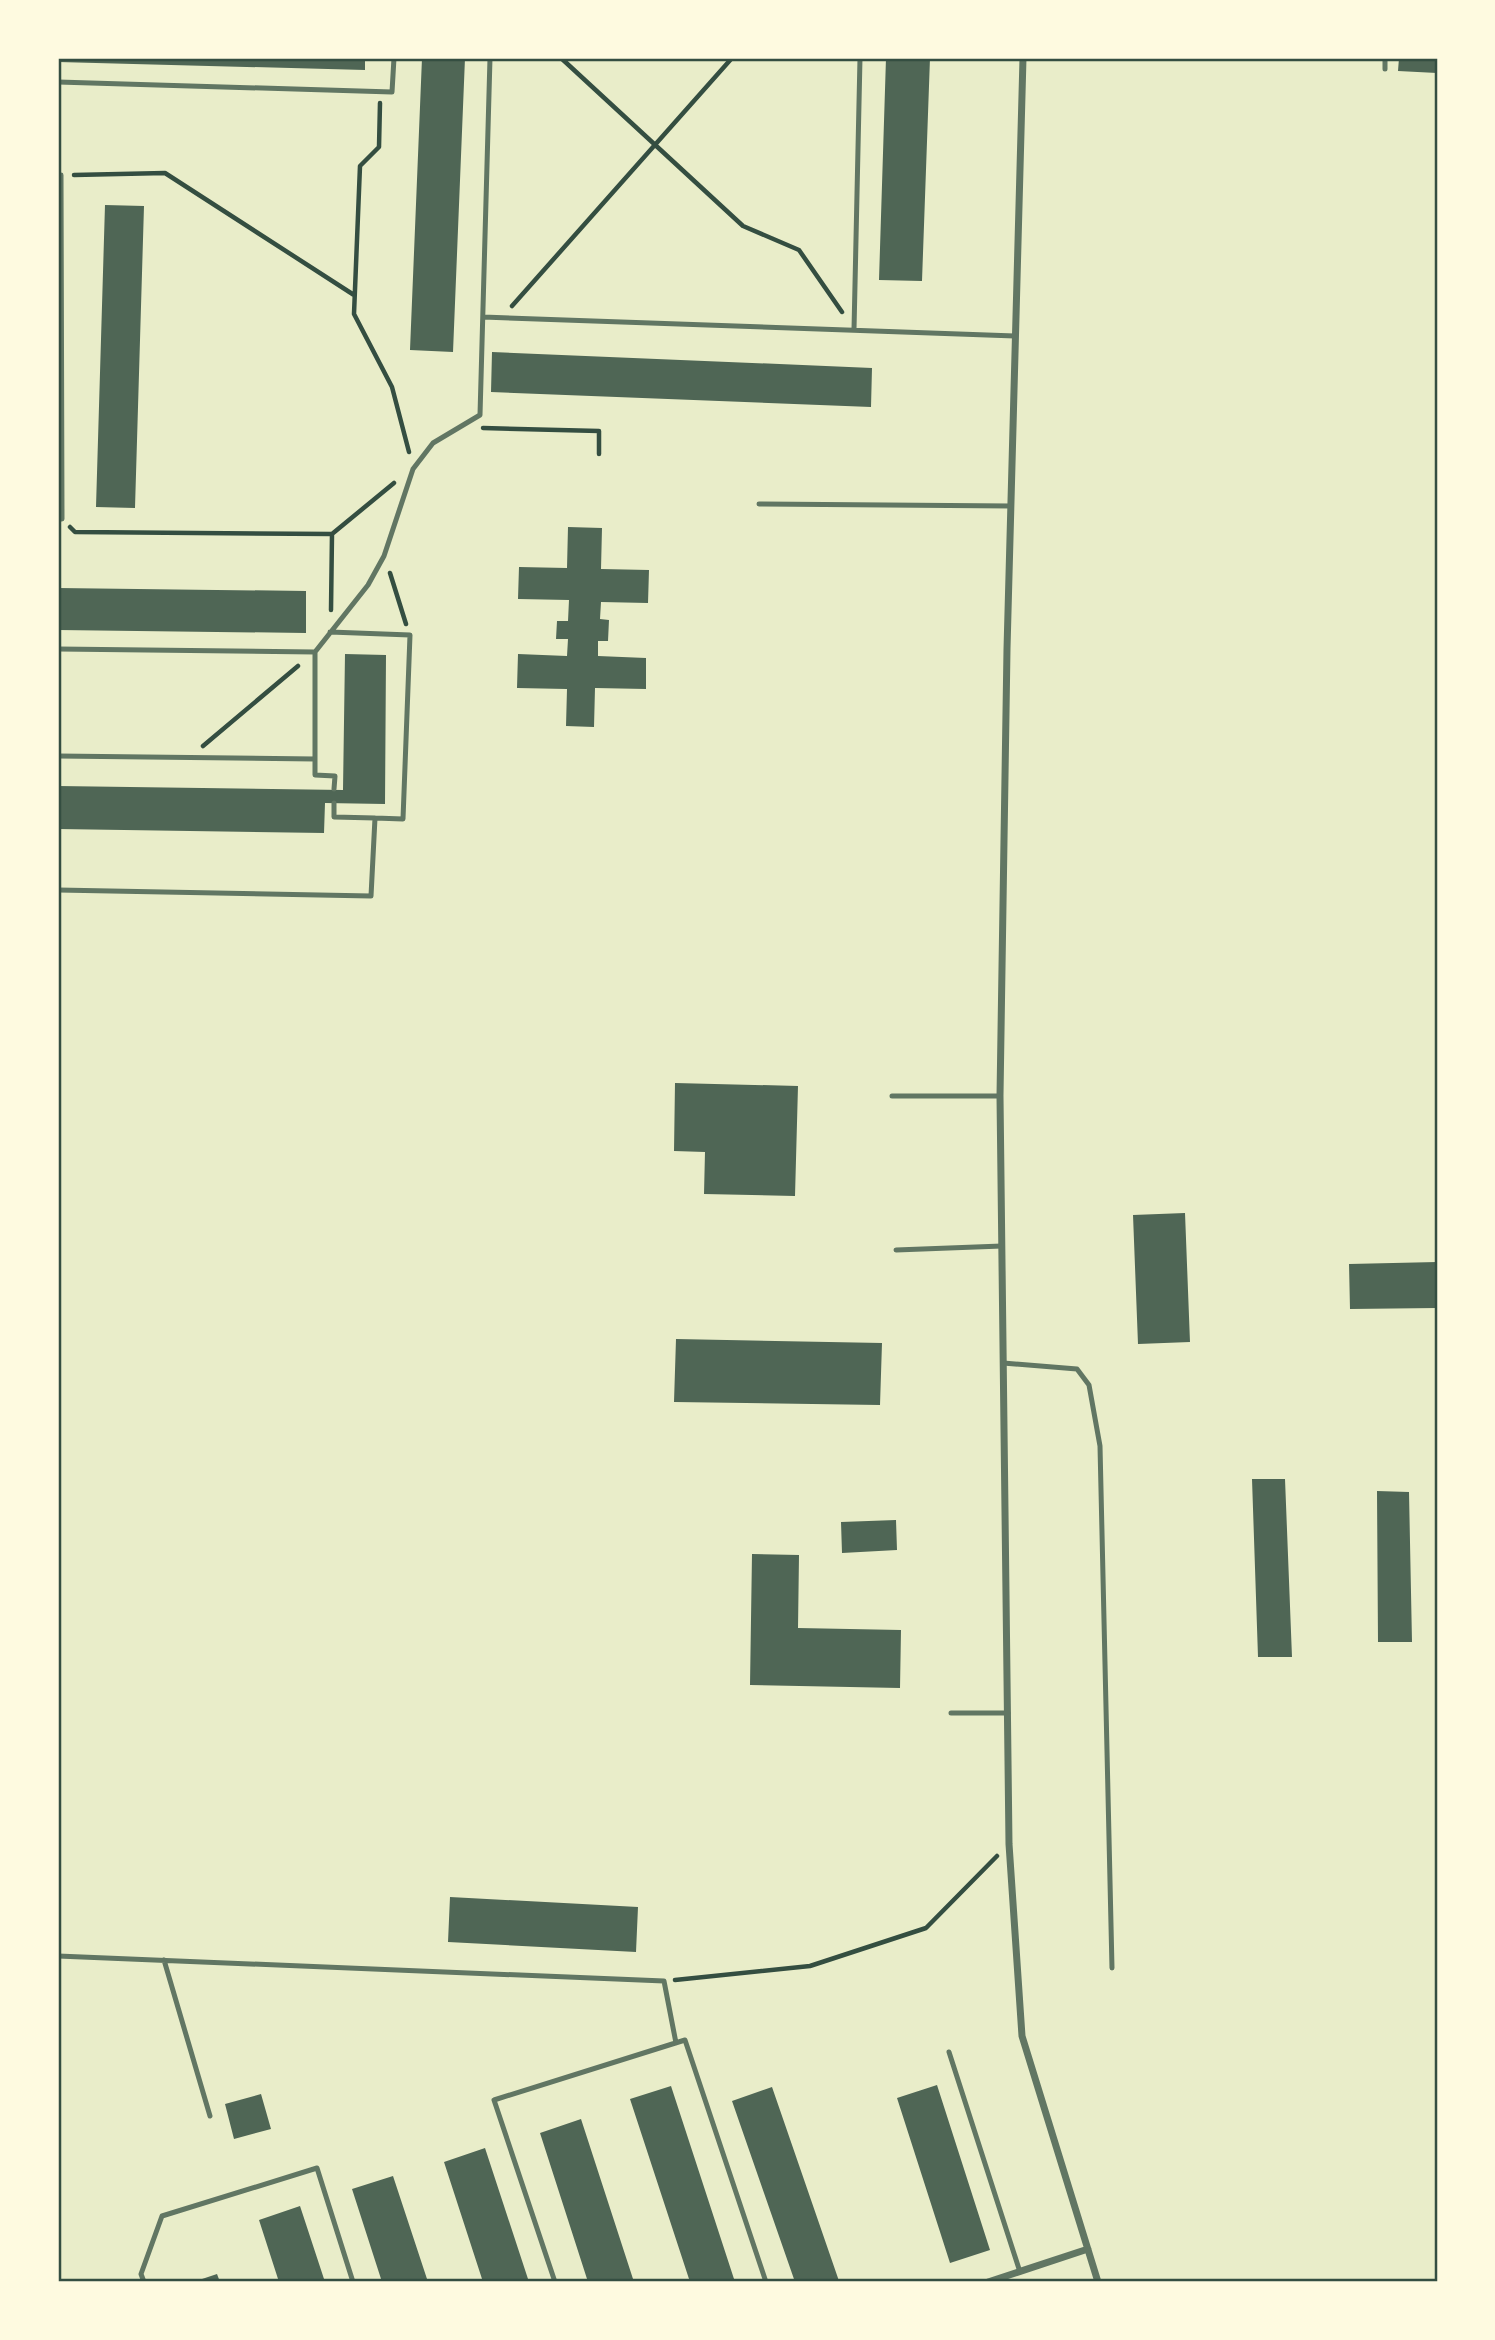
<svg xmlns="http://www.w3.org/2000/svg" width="1495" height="2340" font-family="'PT Sans Narrow',sans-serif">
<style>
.building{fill:#4f6655}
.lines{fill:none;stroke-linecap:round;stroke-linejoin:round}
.path{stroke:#344e41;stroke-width:4.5}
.service{stroke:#617663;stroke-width:5}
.minor{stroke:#617663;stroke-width:7}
.neatline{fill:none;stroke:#344e41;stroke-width:2.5}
</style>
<rect width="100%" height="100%" fill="#e9edc9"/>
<path class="building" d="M58 58H365V70L58 62Z
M422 58H465L453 352 410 350Z
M886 58H930L922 281 879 280Z
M1399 58H1437V73L1398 71Z
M105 205 144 206 135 508 96 507Z
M492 352 872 368 871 407 491 392Z
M568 527 602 528 601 569 649 570 648 603 601 602 600 619 609 620 608 641H598V656L646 658V689L595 688 594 727 566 726 567 689 517 688 518 654 567 656 568 639H556L557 621H568L569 600 518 599 519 567 567 568Z
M58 588 306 591V633L58 630Z
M345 654 386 655 385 804 325 803 324 833 58 829V786L343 790Z
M675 1083 798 1086 795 1196 704 1194 705 1152 674 1151Z
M1185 1213 1190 1342 1138 1344 1133 1215Z
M1437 1262V1308L1350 1309 1349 1264Z
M676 1339 882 1343 880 1405 674 1402Z
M1252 1479H1285L1292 1657H1258Z
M1377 1491 1409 1492 1412 1642H1378Z
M896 1520 897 1550 842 1553 841 1522Z
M752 1554 799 1555 798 1628 901 1630 900 1688 750 1685Z
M450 1897 638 1907 636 1952 448 1942Z
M937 2085 990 2250 950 2263 897 2098Z
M671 2086 735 2282H690L630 2099Z
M772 2087 839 2281 837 2282H795L732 2101Z
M261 2094 271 2129 234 2139 225 2104Z
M581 2119 634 2282H588L540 2133Z
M485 2148 529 2282H483L444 2162Z
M393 2176 428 2282H382L352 2189Z
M300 2206 325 2282H279L259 2220Z
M217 2274 220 2282H193Z"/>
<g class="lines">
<path class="path" d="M561 58 743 226 799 250 842 312
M380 103 379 147 360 166 354 314 392 387 409 452
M74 175 165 173 354 295
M512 306 732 58
M483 428 599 431V454
M70 527 75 532 332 534 394 483
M390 573 406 624
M331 610 332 534
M203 746 298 666
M675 1980 810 1966 926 1928 997 1856"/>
<path class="service" d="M1385 69V58
M58 82 392 92 394 58
M58 175H61L62 519H58
M483 317 1015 336
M854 330 860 58
M759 504 1011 506
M330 632 410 635 403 819 375 818
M58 649 315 652V759L58 756
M315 652 368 585 384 556 413 469 433 443 480 415 490 58
M315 759V775L335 776 334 789
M58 890 371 896 375 818 334 817V803
M892 1096H1000
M896 1250 1002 1246
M1003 1363 1077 1369 1089 1385 1100 1446 1112 1968
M951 1713H1008
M58 1956 664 1981 676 2043
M164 1960 210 2116
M949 2052 1020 2272
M144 2282 141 2274 162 2216 317 2168 353 2282
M555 2282 494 2100 685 2040 766 2282"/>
<path class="minor" d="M1023 58 1007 649 1000 1096 1009 1844 1022 2036 1098 2282
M988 2282 1088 2249"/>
</g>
<rect width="1495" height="2340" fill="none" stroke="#fefae0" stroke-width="119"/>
<rect x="60" y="60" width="1376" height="2220" class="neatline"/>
</svg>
